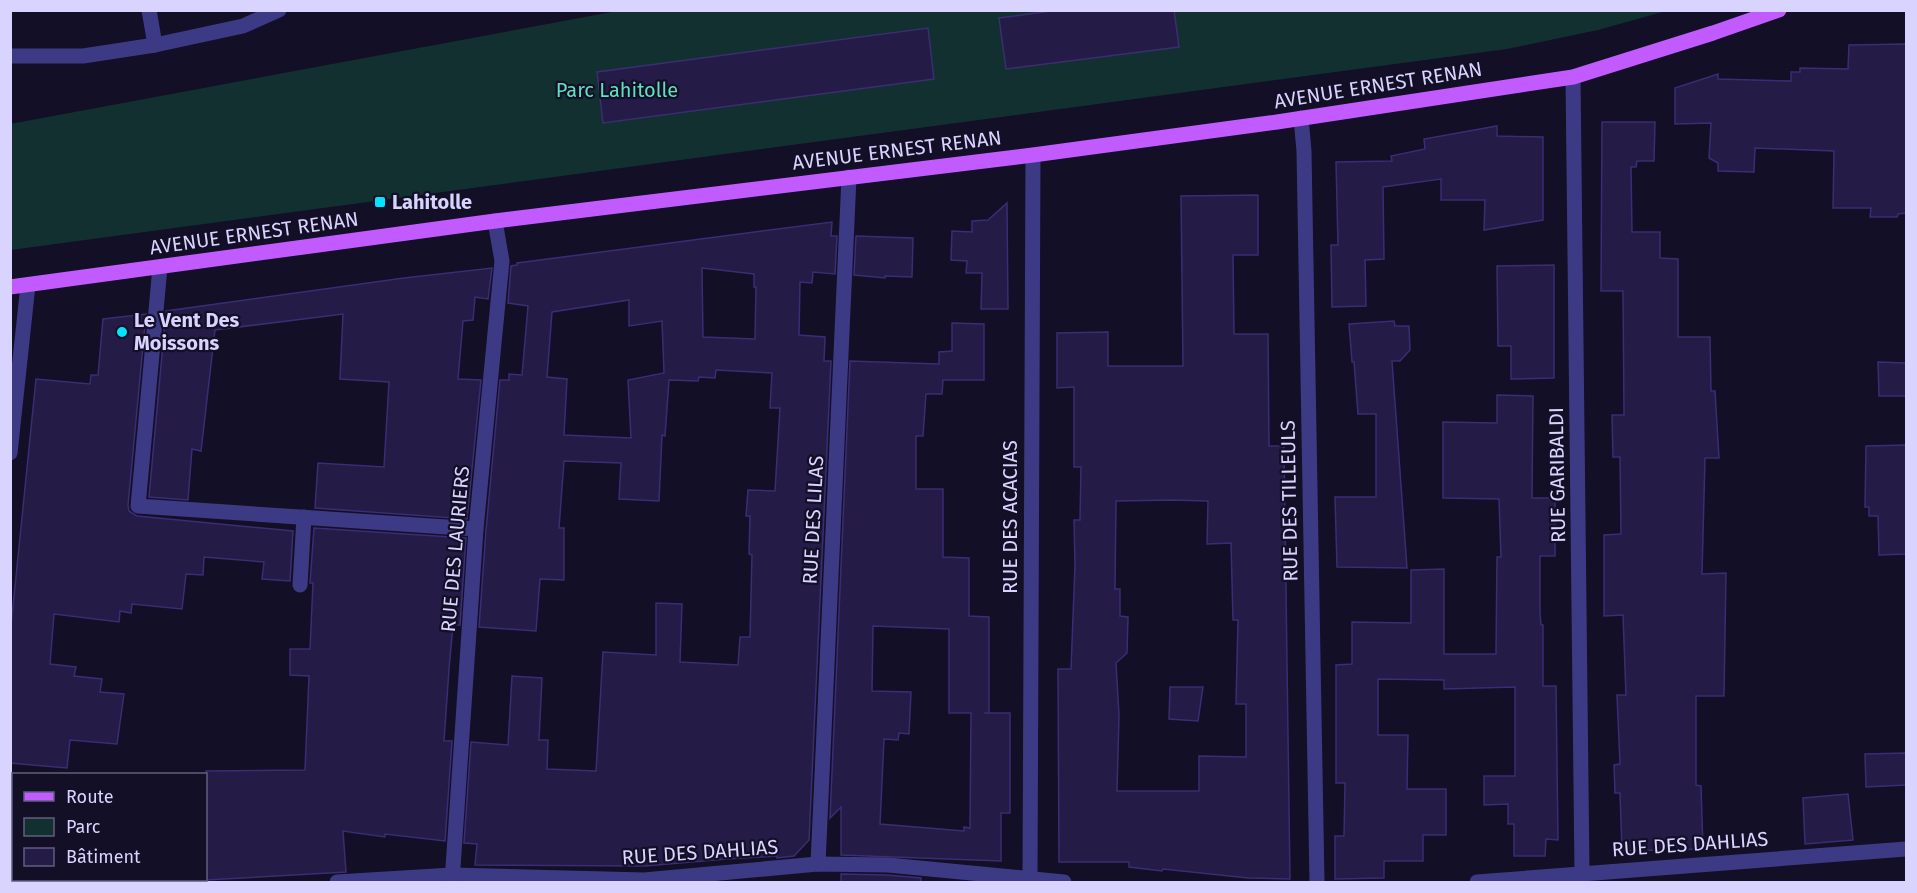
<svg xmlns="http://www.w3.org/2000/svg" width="1917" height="893" font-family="'Fira Sans',sans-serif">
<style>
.green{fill:#12302f}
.building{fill:#241b47;stroke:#3b2d73;stroke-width:1.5;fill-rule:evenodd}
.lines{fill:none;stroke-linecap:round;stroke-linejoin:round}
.street{stroke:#3d3a85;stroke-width:15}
.primary{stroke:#c25bff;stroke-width:15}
.poi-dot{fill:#00e5ff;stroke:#130f26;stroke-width:2}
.labels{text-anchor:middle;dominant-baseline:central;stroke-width:4.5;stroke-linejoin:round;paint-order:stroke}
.street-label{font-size:20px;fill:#d9d4ff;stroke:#130f26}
.park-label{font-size:20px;fill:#5fe0c0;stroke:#130f26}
.poi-label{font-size:20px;font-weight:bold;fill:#d9d4ff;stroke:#130f26;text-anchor:start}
</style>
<rect width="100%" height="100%" fill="#130f26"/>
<polygon class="green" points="617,11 1666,11 1598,30 1507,49 11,250 10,124"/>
<g class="building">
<polygon points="1059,10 1174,10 1179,47 1006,69 999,18"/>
<polygon points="928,28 934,79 603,123 597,72"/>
<polygon points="1906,44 1906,213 1898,214 1897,217 1870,217 1871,208 1833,208 1834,151 1755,148 1754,172 1718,171 1718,163 1709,158 1711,123 1675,124 1675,88 1718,74 1718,79 1791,81 1791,72 1800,72 1800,68 1848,69 1849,45"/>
<polygon points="1602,122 1655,122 1654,161 1637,161 1636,167 1631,167 1632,232 1660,232 1660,258 1678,259 1678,337 1710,337 1711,391 1715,391 1719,458 1705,458 1702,574 1726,573 1724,696 1696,696 1696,785 1701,786 1703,849 1622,851 1620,793 1615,793 1614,765 1620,764 1617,695 1626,695 1623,615 1604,616 1604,535 1621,534 1620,457 1613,457 1612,415 1624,415 1623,291 1601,291"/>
<polygon points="1497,126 1497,136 1543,137 1543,220 1484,230 1485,200 1441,200 1441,179 1383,187 1384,259 1365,260 1366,306 1332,307 1331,245 1338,245 1336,162 1392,161 1391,156 1425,149 1424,139"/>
<path d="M1258 195V255H1233L1234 334H1268L1269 446H1284L1290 879 1248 878 1163 869 1162 871 1129 867V862H1059L1058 669H1071L1075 565 1074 520H1080L1081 467H1074V387L1057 388V333L1108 332V366H1183L1181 196ZM1172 500 1208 501 1207 544 1231 543 1233 620H1238L1236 704H1246V757L1199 756V791H1117L1119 715 1116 663 1127 653 1128 617 1120 616V589H1115L1116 501Z"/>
<polygon points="1007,203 1008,309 981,309 982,273 966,273 967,261 951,260 952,231 972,232 972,221 988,220"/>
<path d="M832 222 831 236H837L835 274 813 272 812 283 800 282 799 335 825 337 824 361H831L809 840 794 856 777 858V856L726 859 645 866 475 865 477 844 464 843 471 742 508 745 512 676 542 678 539 740H548L547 769 596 771 603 652 656 655V603L682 604 680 662 738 665 740 637H750L752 555 749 554 750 516H746L748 490 775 491 780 408H770L772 373 716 370 715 378 699 377 698 381 669 380 665 436 662 435 659 501 619 499 621 463 564 461 559 528H564V580L540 579 536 631 479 627 486 530 500 380H509V374L522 375 528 306 508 303 511 266 517 265V263ZM702 268 754 274V287H756L755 339 703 337ZM629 300V326L662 321 664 373 628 380 631 438 564 435 567 379 547 377 552 312Z"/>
<polygon points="856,236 913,238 912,277 885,276 885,278 854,275"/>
<polygon points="1554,265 1554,378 1511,379 1511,346 1498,346 1497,266"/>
<polygon points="492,268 488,299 475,297 473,320 463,321 458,379 481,380 467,519 315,508 318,463 384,467 389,382 340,379 343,314 215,330 201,451 192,449 188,500 149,497 166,311 404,278"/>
<polygon points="146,314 128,505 129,511 137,516 293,531 290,581 262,579 264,562 204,557 203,575 186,574 182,609 132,604 131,613 120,611 119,622 54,614 50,664 76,667 74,676 102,679 100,692 124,694 117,744 70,740 67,768 10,763 10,636 36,379 90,384 91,375 98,375 103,319"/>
<polygon points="1394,321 1395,326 1409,326 1410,350 1400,361 1392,361 1407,568 1337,567 1335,497 1376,497 1376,414 1358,414 1354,362 1352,362 1349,324"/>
<path d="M952 323 984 324V380H943L942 394H926L923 436H916V489H943V557L969 558V616L989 617V713H984H1010V813H1001V861L841 855V807L830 818 850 361 939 364V352L952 351ZM873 626 949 629V713H971L970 828 964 827V831L880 824 884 739 898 740 899 733 909 734 911 692 872 691Z"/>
<polygon points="1878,362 1906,363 1906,396 1879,396"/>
<polygon points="1497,395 1533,396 1532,498 1555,498 1555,556 1540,556 1540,613 1541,625 1543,625 1543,686 1556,686 1558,840 1546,839 1545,856 1514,856 1514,824 1508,824 1508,804 1484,805 1484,776 1515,776 1515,687 1444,689 1444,680 1378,679 1378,735 1408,735 1407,789 1446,789 1446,835 1423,835 1423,861 1384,861 1384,878 1335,879 1335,836 1344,836 1345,783 1336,783 1336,665 1352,664 1352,622 1411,623 1411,570 1444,569 1444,654 1496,654 1497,557 1501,557 1499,499 1443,498 1443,422 1497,423"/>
<polygon points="1906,445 1906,554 1879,555 1878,516 1869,516 1869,507 1865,507 1866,446"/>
<polygon points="314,528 466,538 460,625 453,625 449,669 444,741 452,741 445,841 385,834 385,837 343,831 346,872 206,880 206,771 305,770 309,676 290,675 290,649 310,649 313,583 310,583"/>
<polygon points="1170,687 1203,687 1198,721 1169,719"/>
<polygon points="1906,753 1906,785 1866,787 1865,754"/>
<polygon points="1848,794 1853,840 1805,844 1803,798"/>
<polygon points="841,874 887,875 921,878 921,882 841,882"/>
</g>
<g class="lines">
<g class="street">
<polyline points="149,10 155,45"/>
<polyline points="10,56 83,56 155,45 243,26 279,10"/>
<polyline points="1573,77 1582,873"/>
<polyline points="1301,118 1304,151 1317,882"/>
<polyline points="160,267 138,506 476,529"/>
<polyline points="10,453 28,285"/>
<polyline points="300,585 304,517"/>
<polyline points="818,864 849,177"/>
<polyline points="1030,878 1033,155"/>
<polyline points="337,882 452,875 644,880 818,864 888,865 1064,882"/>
<polyline points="452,882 476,529 502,261 495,221"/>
<polyline points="1477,882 1906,849"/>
</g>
<polyline class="primary" points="10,287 495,221 1033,155 1277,122 1573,77 1713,33 1779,10"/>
</g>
<g class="poi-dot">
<rect x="374" y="196" width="12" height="12" rx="3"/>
<circle cx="122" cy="332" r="6"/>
</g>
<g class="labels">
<g class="street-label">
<text transform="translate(1378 85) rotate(-9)">AVENUE ERNEST RENAN</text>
<text transform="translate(897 150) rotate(-7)">AVENUE ERNEST RENAN</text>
<text transform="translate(254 233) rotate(-8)">AVENUE ERNEST RENAN</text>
<text transform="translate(1557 475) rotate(-91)">RUE GARIBALDI</text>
<text transform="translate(1289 501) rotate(-91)">RUE DES TILLEULS</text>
<text transform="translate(1010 517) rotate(-90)">RUE DES ACACIAS</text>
<text transform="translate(813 520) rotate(-87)">RUE DES LILAS</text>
<text transform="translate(455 549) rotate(-85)">RUE DES LAURIERS</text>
<text transform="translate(1690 844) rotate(-4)">RUE DES DAHLIAS</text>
<text transform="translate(700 852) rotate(-4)">RUE DES DAHLIAS</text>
</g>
<g class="park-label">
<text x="617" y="90">Parc Lahitolle</text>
</g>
<g class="poi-label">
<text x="392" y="202">Lahitolle</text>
<text x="134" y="320">Le Vent Des<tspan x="134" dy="23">Moissons</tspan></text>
</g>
</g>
<rect width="1917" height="893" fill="none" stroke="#d9d4ff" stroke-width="24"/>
<rect x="12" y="773" width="195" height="108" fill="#130f26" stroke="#625e7d" stroke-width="1.5"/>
<rect x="24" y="792" width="30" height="9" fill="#c25bff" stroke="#625e7d" stroke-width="1.5"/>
<text x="66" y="803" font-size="18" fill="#d9d4ff">Route</text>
<rect x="24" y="818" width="30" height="18" fill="#12302f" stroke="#625e7d" stroke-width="1.5"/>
<text x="66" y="833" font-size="18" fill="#d9d4ff">Parc</text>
<rect x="24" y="848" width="30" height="18" fill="#241b47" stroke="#625e7d" stroke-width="1.5"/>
<text x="66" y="863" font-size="18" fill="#d9d4ff">Bâtiment</text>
</svg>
